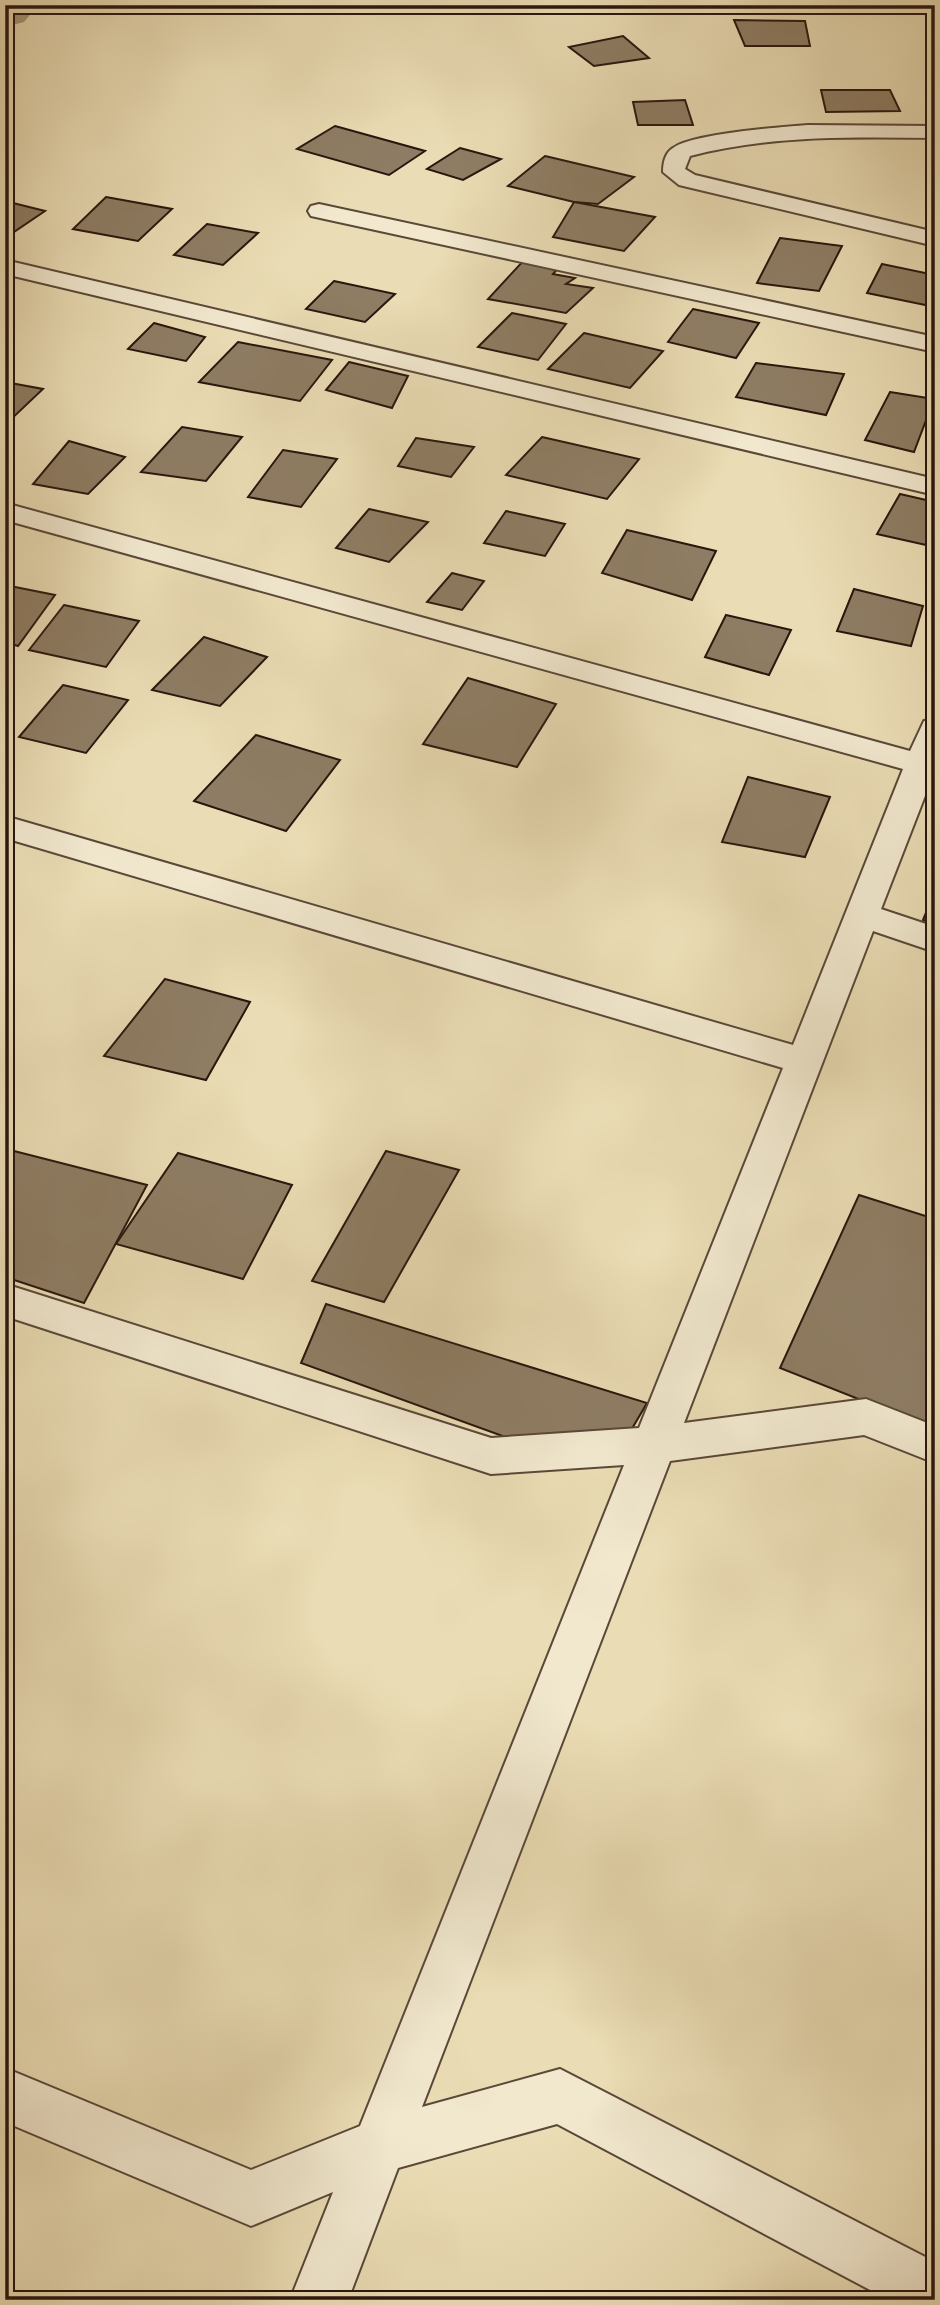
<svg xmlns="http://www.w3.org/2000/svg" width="940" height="2305" font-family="'EB Garamond',serif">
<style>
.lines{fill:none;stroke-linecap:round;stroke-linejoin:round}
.river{fill:#a9997c;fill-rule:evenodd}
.building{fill:#8e7d64;stroke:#2a160e;stroke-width:2}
.minor-casing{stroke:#5a4838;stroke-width:4}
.minor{fill:#f1e8ce;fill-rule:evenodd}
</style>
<rect width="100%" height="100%" fill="#eadcb4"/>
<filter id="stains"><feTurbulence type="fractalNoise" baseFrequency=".00286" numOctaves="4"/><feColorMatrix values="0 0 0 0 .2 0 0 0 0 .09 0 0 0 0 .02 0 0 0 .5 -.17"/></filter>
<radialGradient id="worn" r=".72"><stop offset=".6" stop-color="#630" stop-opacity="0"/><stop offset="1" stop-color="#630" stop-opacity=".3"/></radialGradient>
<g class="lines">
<polygon class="river" points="5,5 38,5 24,22 5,27"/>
</g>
<g class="building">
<polygon points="716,5 767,5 772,14 718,14"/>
<polygon points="734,20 805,21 810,46 745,46"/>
<polygon points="623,36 649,58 594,66 569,47"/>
<polygon points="821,90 890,90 900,111 826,112"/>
<polygon points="685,100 693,125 638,125 633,102"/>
<polygon points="335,126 425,151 389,175 297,149"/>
<polygon points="460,148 501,159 463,180 427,169"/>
<polygon points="545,156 634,177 598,204 574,202 508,186"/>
<polygon points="106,197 172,209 138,241 73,229"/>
<polygon points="5,201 45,211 5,238"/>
<polygon points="574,202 655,217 624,251 553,237"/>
<polygon points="207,224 258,233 223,265 174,255"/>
<polygon points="780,238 842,246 819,291 757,283"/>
<polygon points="525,259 560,266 553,274 575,278 566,284 593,288 566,313 488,299"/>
<polygon points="882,264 935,275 935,307 867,293"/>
<polygon points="334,281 395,294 365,322 306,309"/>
<polygon points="693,309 759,323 736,358 668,342"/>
<polygon points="512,313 566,324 538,360 478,347"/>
<polygon points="154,323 205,337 186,361 128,349"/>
<polygon points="584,333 663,351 630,388 548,369"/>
<polygon points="238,342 332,360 300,401 199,382"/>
<polygon points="349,362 408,376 392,408 326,390"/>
<polygon points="756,363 844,374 826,415 736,397"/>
<polygon points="5,382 43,389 5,425"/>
<polygon points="890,392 934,399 914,452 865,440"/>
<polygon points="182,427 242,437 206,481 141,472"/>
<polygon points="542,437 639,459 607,499 506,475"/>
<polygon points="416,438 474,447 451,477 398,466"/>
<polygon points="69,441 125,457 88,494 33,484"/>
<polygon points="283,450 337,459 301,507 248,497"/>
<polygon points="900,494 935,502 935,547 877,534"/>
<polygon points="369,509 428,522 389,562 336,548"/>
<polygon points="506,511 565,524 545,556 484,543"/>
<polygon points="627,530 716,551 692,600 602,573"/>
<polygon points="452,573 484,581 462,610 427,602"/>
<polygon points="5,585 55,595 18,646 5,642"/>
<polygon points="854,589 923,606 911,646 837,631"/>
<polygon points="64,605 139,621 106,667 29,650"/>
<polygon points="726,615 791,630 769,675 705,657"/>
<polygon points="204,637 267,657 220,706 152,690"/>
<polygon points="468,678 556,704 517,767 423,744"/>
<polygon points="63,685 128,700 86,753 19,737"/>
<polygon points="256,735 340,760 286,831 194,801"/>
<polygon points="748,777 830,797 805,857 722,842"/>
<polygon points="935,891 935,924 923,920"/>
<polygon points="165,979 250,1002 206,1080 104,1056"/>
<polygon points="14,1151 147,1185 84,1303 5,1277 5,1164"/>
<polygon points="386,1151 459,1170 384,1302 312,1281"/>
<polygon points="178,1153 292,1185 243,1279 116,1244"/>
<polygon points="859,1195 935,1219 935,1409 929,1427 780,1368"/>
<polygon points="326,1304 647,1403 630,1432 508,1438 301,1363"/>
</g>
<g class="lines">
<defs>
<g id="minor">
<path d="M808 125 935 126V138C852 137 770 135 690 156L685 169 695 175 935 232V246L679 185 663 172C663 163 665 153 673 148 692 134 781 127 808 125Z"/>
<polygon points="319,204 935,337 935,352 311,216 308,211 311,206"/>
<polygon points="5,260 935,479 935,495 5,274"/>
<polygon points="5,503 910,751 924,721 935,719 935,770 881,909 935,927 935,952 873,931 684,1423 866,1399 935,1426 935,1463 864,1435 670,1461 422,2107 560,2069 935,2262 935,2300 889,2300 557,2124 398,2168 348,2300 290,2300 333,2192 251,2226 5,2122 5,2068 251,2170 360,2126 624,1465 491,1474 5,1316 5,1284 491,1438 639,1428 783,1068 5,838 5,816 793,1045 903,769 5,520"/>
</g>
</defs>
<use href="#minor" class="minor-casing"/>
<use href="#minor" class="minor"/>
</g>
<rect width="940" height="2305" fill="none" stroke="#eadcb4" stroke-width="28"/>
<rect x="7" y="7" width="926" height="2291" fill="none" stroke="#2a160e" stroke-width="3.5"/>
<rect x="14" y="14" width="912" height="2277" fill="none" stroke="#2a160e" stroke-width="2"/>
<rect width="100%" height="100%" filter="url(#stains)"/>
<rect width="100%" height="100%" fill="url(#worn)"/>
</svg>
